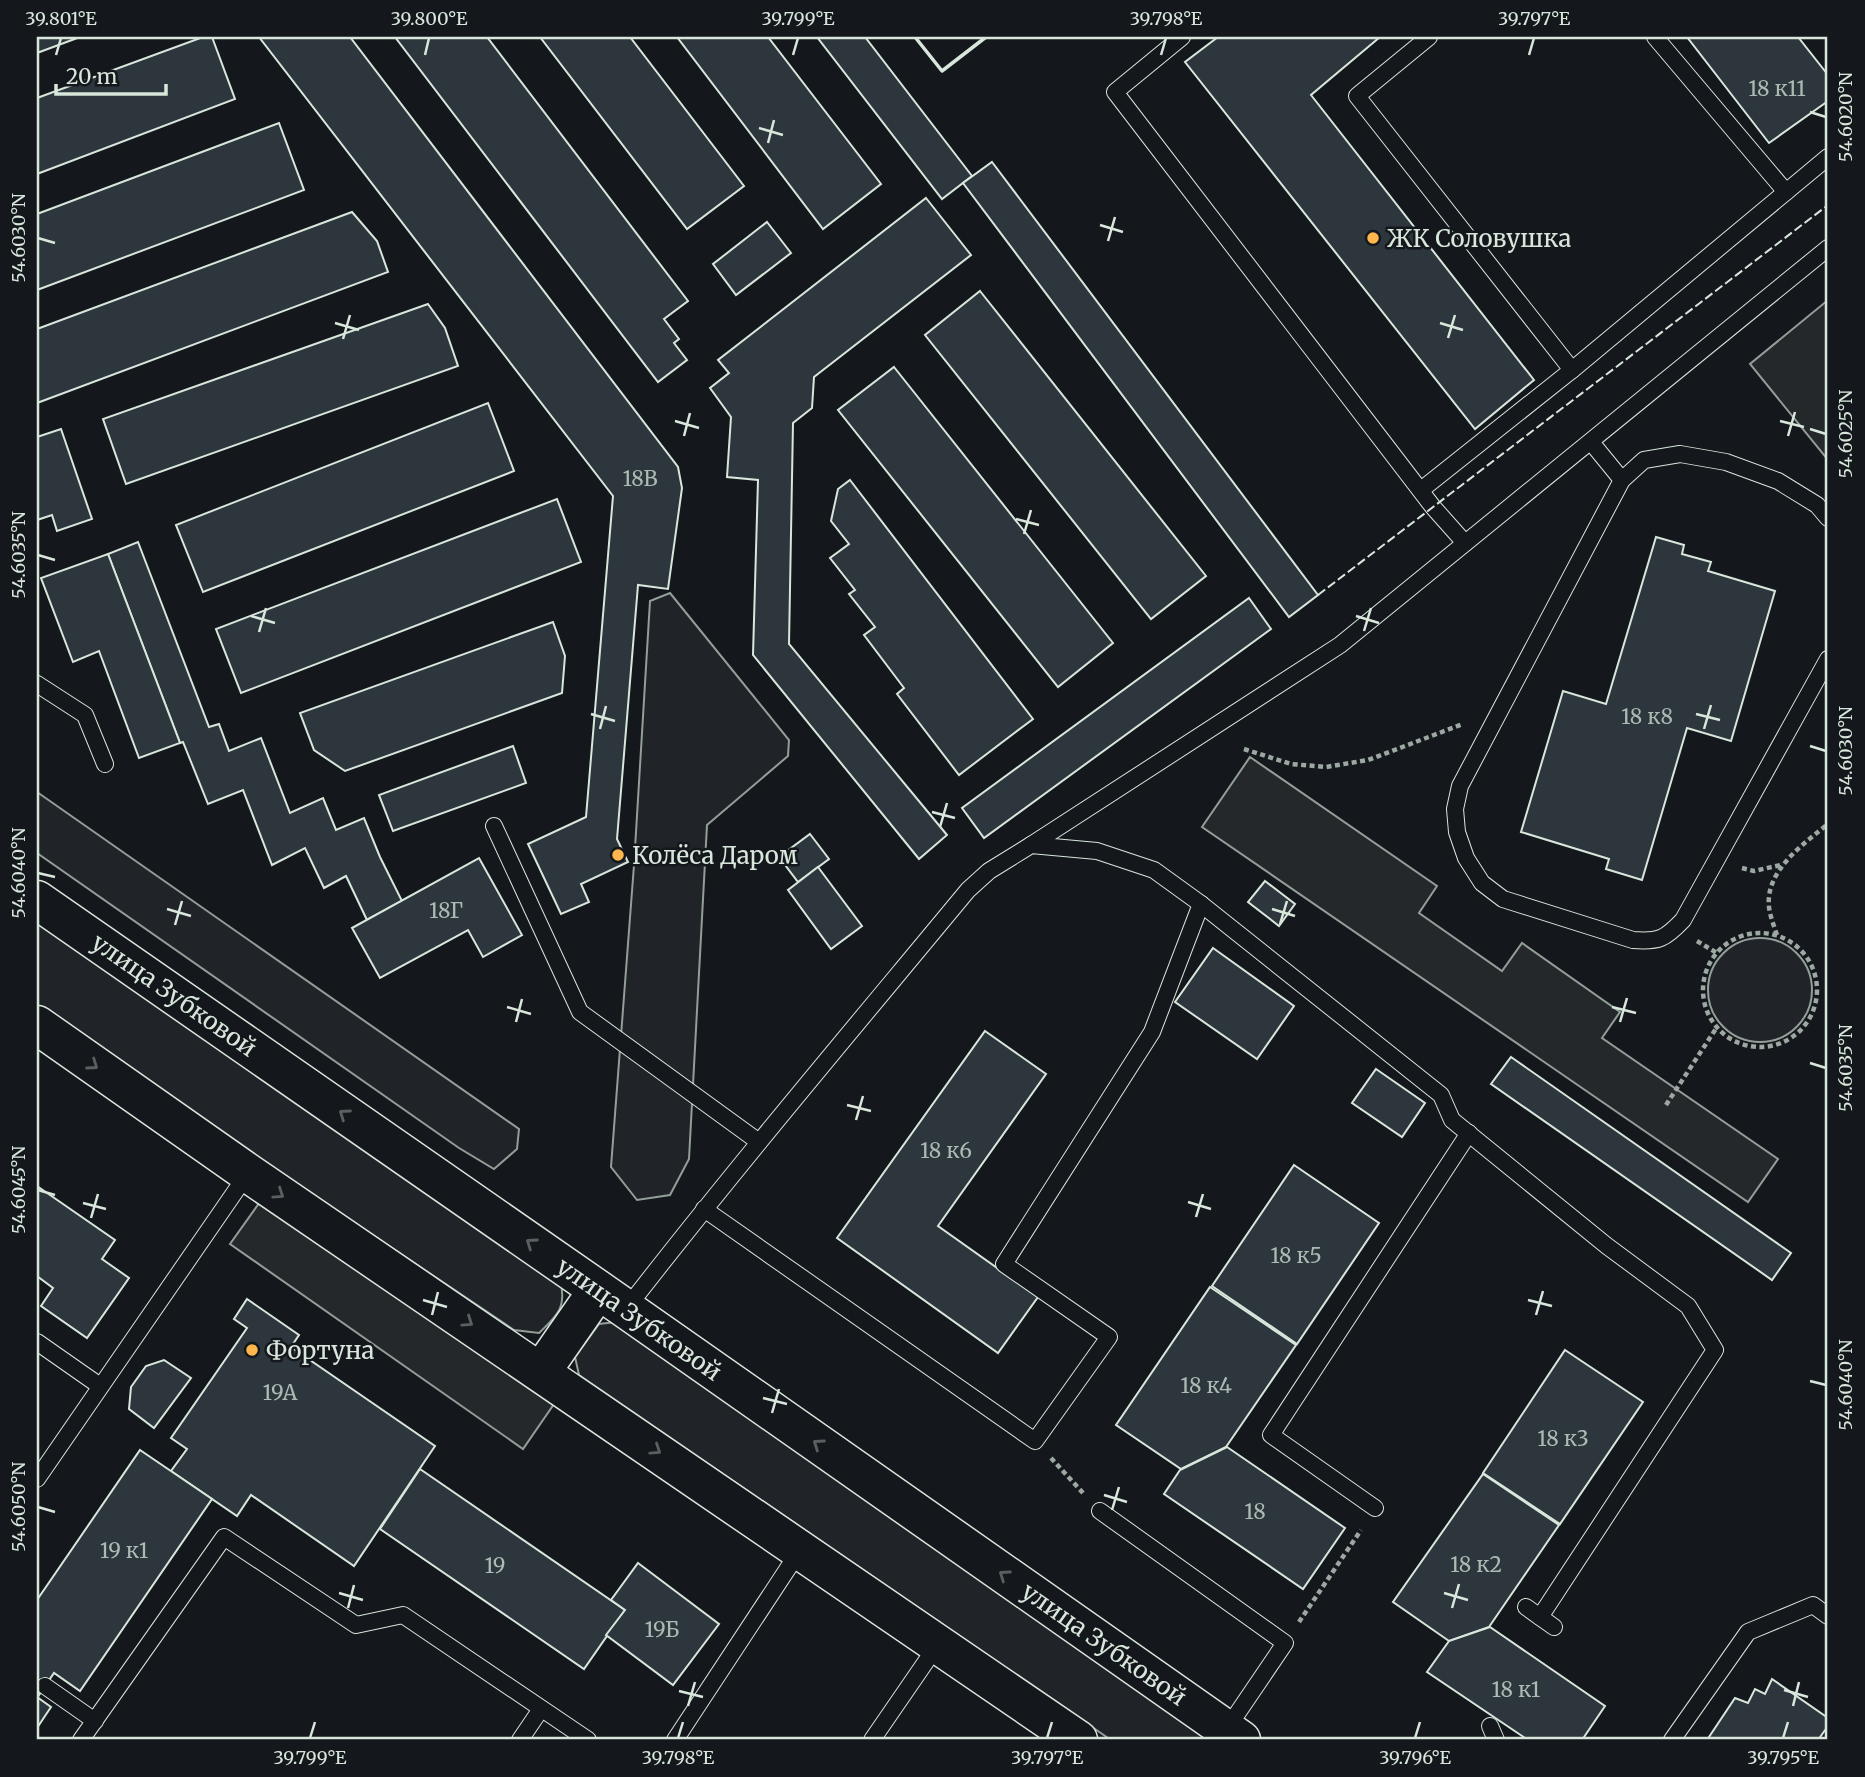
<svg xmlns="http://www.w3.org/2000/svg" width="1865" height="1777" font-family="Merriweather,serif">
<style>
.green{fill:#202428;stroke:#939e99;stroke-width:2}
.parking{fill:#24282b;stroke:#939e99;stroke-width:2}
.building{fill:#2c363c;stroke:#d8e6dc;stroke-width:2}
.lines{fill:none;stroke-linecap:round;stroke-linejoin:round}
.lane-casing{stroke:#d8e6dc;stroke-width:18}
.secondary-casing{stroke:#d8e6dc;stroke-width:41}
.primary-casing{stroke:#d8e6dc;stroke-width:41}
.path{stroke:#9da8a2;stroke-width:4.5;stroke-dasharray:5 3.5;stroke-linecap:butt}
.lane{stroke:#14181c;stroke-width:16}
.secondary{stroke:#14181c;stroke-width:38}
.primary{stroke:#14181c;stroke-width:38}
.fence{stroke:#d8e6dc;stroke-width:2;stroke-dasharray:9 3.5;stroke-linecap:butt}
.wall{stroke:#d8e6dc;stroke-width:3.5}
.oneway{stroke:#59605f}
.ticks{fill:none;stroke:#d8e6dc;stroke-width:2.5}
.poi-dot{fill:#ffb74d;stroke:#14181c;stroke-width:2.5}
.labels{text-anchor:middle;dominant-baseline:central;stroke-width:5;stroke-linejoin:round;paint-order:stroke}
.number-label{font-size:21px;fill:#adbab4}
.poi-label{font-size:24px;fill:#d8e6dc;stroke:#14181c;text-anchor:start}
.street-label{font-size:24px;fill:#d8e6dc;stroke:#14181c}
.neatline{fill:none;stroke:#d8e6dc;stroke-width:2.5}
.ticks-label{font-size:18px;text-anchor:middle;fill:#d8e6dc}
</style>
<rect width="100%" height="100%" fill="#14181c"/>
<g class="green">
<polygon points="670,593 789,740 788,756 707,825 689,1159 670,1195 637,1200 611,1167 634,865 650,601"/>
<polygon points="37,792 519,1129 517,1149 494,1169 459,1148 37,853"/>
<path d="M37 920 560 1279C567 1307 558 1315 539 1333L514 1330 258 1158 37 1005Z"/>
<circle cx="1760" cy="990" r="52"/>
<polygon points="616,1322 1215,1740 1111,1740 579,1375 575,1357 599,1324"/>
</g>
<g class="parking">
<polygon points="1828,300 1828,460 1750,364"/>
<polygon points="1250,757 1437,886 1419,913 1502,971 1522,943 1620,1012 1602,1038 1778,1159 1748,1202 1202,827"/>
<polygon points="262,1199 554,1404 523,1449 230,1244"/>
</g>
<g class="building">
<polygon points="37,37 80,37 37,53"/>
<polygon points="203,37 212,37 235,99 37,174 37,98"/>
<polygon points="259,37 350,37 678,467 682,488 668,589 638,585 617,839 628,862 581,884 589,902 561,914 528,844 586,817 613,496"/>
<polygon points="395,37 487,37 688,301 664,319 679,339 674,343 687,360 658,382"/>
<polygon points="540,37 630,37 744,186 687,229"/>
<polygon points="677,37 768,37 881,184 823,229"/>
<polygon points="817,37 865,37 972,176 942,199"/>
<polygon points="1218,37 1380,37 1311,95 1534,380 1475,429 1185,62"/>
<polygon points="1687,37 1798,37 1828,75 1828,101 1769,143"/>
<polygon points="279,123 304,190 37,290 37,214"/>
<polygon points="992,162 1318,595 1289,617 963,183"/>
<polygon points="926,198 971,255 814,377 812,408 793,423 789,644 947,835 919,859 753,655 758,480 727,477 731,417 710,388 729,373 718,360"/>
<polygon points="352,212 377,241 388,272 37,403 37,329"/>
<polygon points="767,222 791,253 736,295 713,264"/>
<polygon points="980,291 1206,576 1151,619 925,335"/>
<polygon points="428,304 445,328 458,366 126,484 103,419"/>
<polygon points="894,367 1113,643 1058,687 838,410"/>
<polygon points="488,403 514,471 203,592 176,525"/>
<polygon points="61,429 92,519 57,531 52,515 37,520 37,437"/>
<polygon points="850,480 1033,719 959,775 897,694 904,688 864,635 875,627 849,594 855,590 830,558 849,544 831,521 838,489"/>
<polygon points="557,499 581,562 241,693 216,629"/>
<polygon points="1656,537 1684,545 1682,554 1711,562 1708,571 1775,591 1731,741 1687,728 1642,880 1606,869 1609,859 1521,832 1563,691 1606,704"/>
<polygon points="138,542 209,727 219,724 229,751 261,738 290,813 323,798 336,830 364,818 380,857 402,901 367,920 346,876 324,888 305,848 272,865 243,790 208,804 183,742 180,743 108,554"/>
<polygon points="108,554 180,743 139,758 99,651 73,662 41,578"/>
<polygon points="1249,598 1271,629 984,838 962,808"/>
<polygon points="553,622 565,656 562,693 345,771 314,750 300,713"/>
<polygon points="513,746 526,783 393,831 379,795"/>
<polygon points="810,834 829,859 798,882 779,857"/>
<polygon points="479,858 522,935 483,957 468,930 380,978 352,928"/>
<polygon points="818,867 862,926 831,949 788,890"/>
<polygon points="1265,881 1295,904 1279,926 1248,902"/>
<polygon points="1213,948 1294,1006 1257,1059 1175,1002"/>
<polygon points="985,1031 1046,1074 938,1226 1038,1297 998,1353 837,1238"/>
<polygon points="1511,1057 1791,1253 1772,1280 1491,1084"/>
<polygon points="1376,1069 1425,1103 1402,1137 1352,1103"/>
<polygon points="1294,1165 1379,1223 1297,1344 1212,1286"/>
<polygon points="37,1186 115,1240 102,1259 129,1278 87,1338 41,1306 53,1288 37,1276"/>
<polygon points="1210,1287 1296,1345 1226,1447 1181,1469 1116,1425"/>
<polygon points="247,1299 299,1335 291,1347 435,1446 354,1566 251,1495 237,1516 171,1471 187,1449 171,1438 247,1328 234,1319"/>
<polygon points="1565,1350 1643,1402 1560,1524 1483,1473"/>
<polygon points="164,1360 191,1378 154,1428 129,1409 131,1387 146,1366"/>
<polygon points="1227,1447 1345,1528 1303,1589 1164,1494 1180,1470"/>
<polygon points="140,1450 212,1499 80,1691 54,1673 37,1698 37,1600"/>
<polygon points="420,1469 625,1610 584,1669 380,1529"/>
<polygon points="1483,1474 1559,1525 1489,1627 1449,1641 1393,1602"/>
<polygon points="638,1563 719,1624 673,1685 606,1635 625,1610 611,1600"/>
<polygon points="1490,1627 1605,1706 1582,1740 1528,1740 1427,1672 1449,1641"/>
<polygon points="1772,1679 1828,1718 1828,1726 1818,1740 1707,1740 1735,1698 1748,1703 1755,1689 1765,1694"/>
<polygon points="37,1697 51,1707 37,1728"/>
</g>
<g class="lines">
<defs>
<g id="lane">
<polyline points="1182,37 1115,92 1433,507 1465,543"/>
<polyline points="1655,37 1786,192"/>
<polyline points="1572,370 1828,157"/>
<polyline points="1591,442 1622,480"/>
<polyline points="1421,490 1572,370 1357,96 1429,37"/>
<path d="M1828 518 1817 505 1778 481 1726 462 1680 454 1644 460 1622 480 1460 786 1455 809 1457 832 1466 858 1482 883 1503 899 1633 940C1659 942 1665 939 1683 920L1828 659"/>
<polyline points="37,684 85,715 105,764"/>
<polyline points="494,826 580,1012 759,1142"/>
<polyline points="1031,845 1340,645 1828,248"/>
<polyline points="704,1209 1035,1441 1109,1337 1004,1264 1152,1032 1201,904"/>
<path d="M626 1309C736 1167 853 1029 968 890L989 871 1031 845 1097 851 1154 870 1201 904 1441 1095 1452 1120 1607 1246 1688 1306 1715 1350 1540 1617"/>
<polyline points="37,1342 100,1386"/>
<polyline points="37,1479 248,1173"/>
<polyline points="1375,1508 1271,1435 1469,1133"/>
<polyline points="1100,1511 1285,1643 1226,1730"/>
<polyline points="1526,1607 1554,1627"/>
<polyline points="45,1686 95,1721"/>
<polyline points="1490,1726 1496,1740"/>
<polyline points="81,1740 224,1537 356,1625 403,1615 588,1740"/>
<polyline points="520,1740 541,1709"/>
<polyline points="675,1740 800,1550"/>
<polyline points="872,1740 938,1644"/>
<polyline points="1672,1740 1748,1632 1813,1605 1828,1616"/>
</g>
<polyline id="secondary" points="541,1372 598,1290"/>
<g id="primary">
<polyline points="37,900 626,1309 1241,1740"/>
<polyline points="37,1025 248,1173 1078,1740"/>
</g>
</defs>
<use href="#lane" class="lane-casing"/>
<use href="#secondary" class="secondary-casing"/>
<use href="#primary" class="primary-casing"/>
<g class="path">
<polyline points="1244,749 1291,764 1326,767 1368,760 1463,724"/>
<polyline points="1742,868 1754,871 1781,865"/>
<circle cx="1760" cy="990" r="57"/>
<path d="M1777 935C1774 926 1770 916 1769 907 1765 871 1803 844 1828 824"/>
<polyline points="1697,941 1717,953"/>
<polyline points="1666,1105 1717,1027"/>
<polyline points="1051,1458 1083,1493"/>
<polyline points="1299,1622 1361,1530"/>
</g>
<use href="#lane" class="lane"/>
<use href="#secondary" class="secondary"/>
<use href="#primary" class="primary"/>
<polyline class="fence" points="1318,595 1828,205"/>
<polyline class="wall" points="915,37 942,71 986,37"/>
</g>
<defs><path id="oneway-chevron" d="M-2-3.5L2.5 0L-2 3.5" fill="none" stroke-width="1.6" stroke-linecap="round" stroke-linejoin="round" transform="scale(1.75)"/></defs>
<g class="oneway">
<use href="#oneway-chevron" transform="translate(93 1065) rotate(35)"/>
<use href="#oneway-chevron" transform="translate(344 1114) rotate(-145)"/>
<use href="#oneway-chevron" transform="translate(279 1194) rotate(34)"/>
<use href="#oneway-chevron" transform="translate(531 1243) rotate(-145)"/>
<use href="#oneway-chevron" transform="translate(468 1322) rotate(34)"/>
<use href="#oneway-chevron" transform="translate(818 1444) rotate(-145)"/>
<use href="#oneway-chevron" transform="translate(656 1450) rotate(34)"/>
<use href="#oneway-chevron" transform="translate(1004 1575) rotate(-145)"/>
</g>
<path class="ticks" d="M56 55 61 38M425 55 429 38M793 55 798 38M1161 55 1166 38M1529 55 1534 38M1810 112 1826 117M759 128 783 135M768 143 774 120M1100 225 1123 232M38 238 55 243M1108 241 1115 217M335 323 359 330M1440 323 1463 330M1448 338 1455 315M343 339 350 315M675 421 699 428M1780 421 1804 427M1810 429 1826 434M684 436 690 413M1788 436 1795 412M1016 519 1039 525M1024 534 1031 510M38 555 55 560M251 616 275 623M1356 616 1379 623M1364 631 1371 608M259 632 266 608M591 714 615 721M1696 714 1720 720M600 729 606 706M1704 729 1711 705M1810 746 1826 751M932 812 955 818M940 827 947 803M38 873 55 877M167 909 191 916M1272 909 1295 916M1280 924 1287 901M175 925 182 901M507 1007 531 1014M1612 1007 1636 1013M516 1022 522 999M1620 1022 1627 998M1810 1063 1826 1068M847 1105 871 1111M856 1120 863 1096M38 1190 55 1195M1188 1202 1211 1209M83 1203 106 1209M1196 1217 1203 1194M91 1218 98 1194M423 1300 447 1307M1528 1300 1552 1306M432 1315 438 1292M1536 1315 1543 1291M1810 1381 1826 1385M763 1398 787 1404M772 1413 779 1389M1104 1495 1127 1502M38 1507 55 1512M1112 1510 1119 1487M339 1593 363 1600M1444 1593 1468 1600M348 1608 354 1585M1452 1608 1459 1584M1784 1690 1808 1697M679 1691 703 1697M688 1706 695 1682M1793 1706 1799 1682M310 1738 315 1722M678 1738 683 1722M1047 1738 1052 1722M1415 1738 1420 1722M1783 1738 1788 1722"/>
<g class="poi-dot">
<circle cx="1373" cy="238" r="7"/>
<circle cx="618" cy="855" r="7"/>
<circle cx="252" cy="1350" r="7"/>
</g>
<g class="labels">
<g class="number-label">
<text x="1777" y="88">18 к11</text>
<text x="640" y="478">18В</text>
<text x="1647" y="716">18 к8</text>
<text x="446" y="910">18Г</text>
<text x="946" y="1150">18 к6</text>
<text x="1296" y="1255">18 к5</text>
<text x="1206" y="1385">18 к4</text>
<text x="280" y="1392">19А</text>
<text x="1563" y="1438">18 к3</text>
<text x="1255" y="1511">18</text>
<text x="124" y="1550">19 к1</text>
<text x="1476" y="1564">18 к2</text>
<text x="495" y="1565">19</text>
<text x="662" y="1629">19Б</text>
<text x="1516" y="1689">18 к1</text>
</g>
<g class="poi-label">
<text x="1387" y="238">ЖК Соловушка</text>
<text x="632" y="855">Колёса Даром</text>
<text x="266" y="1350">Фортуна</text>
</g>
<g class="street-label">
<text transform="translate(174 995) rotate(35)">улица Зубковой</text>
<text transform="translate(639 1319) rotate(35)">улица Зубковой</text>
<text transform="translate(1104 1644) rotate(35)">улица Зубковой</text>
</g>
</g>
<rect width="1865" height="1777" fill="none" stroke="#14181c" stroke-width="77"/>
<path d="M56 84v10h110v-10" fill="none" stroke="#d8e6dc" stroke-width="3.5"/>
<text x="66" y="84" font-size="21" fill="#d8e6dc" stroke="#14181c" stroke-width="5" paint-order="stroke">20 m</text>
<rect x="38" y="38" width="1788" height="1700" class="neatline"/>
<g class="ticks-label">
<text x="61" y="25">39.801°E</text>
<text x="429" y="25">39.800°E</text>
<text x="798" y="25">39.799°E</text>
<text x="1166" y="25">39.798°E</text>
<text x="1534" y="25">39.797°E</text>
<text transform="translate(1846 117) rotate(-90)" y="6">54.6020°N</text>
<text transform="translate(19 238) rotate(-90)" y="6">54.6030°N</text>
<text transform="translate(1846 434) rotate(-90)" y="6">54.6025°N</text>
<text transform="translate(19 555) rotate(-90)" y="6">54.6035°N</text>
<text transform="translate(1846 751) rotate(-90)" y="6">54.6030°N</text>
<text transform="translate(19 873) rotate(-90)" y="6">54.6040°N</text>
<text transform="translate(1846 1068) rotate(-90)" y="6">54.6035°N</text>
<text transform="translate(19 1190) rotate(-90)" y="6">54.6045°N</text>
<text transform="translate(1846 1385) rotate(-90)" y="6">54.6040°N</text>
<text transform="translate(19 1507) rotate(-90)" y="6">54.6050°N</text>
<text x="310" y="1764">39.799°E</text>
<text x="678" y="1764">39.798°E</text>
<text x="1047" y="1764">39.797°E</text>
<text x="1415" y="1764">39.796°E</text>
<text x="1783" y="1764">39.795°E</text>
</g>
</svg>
